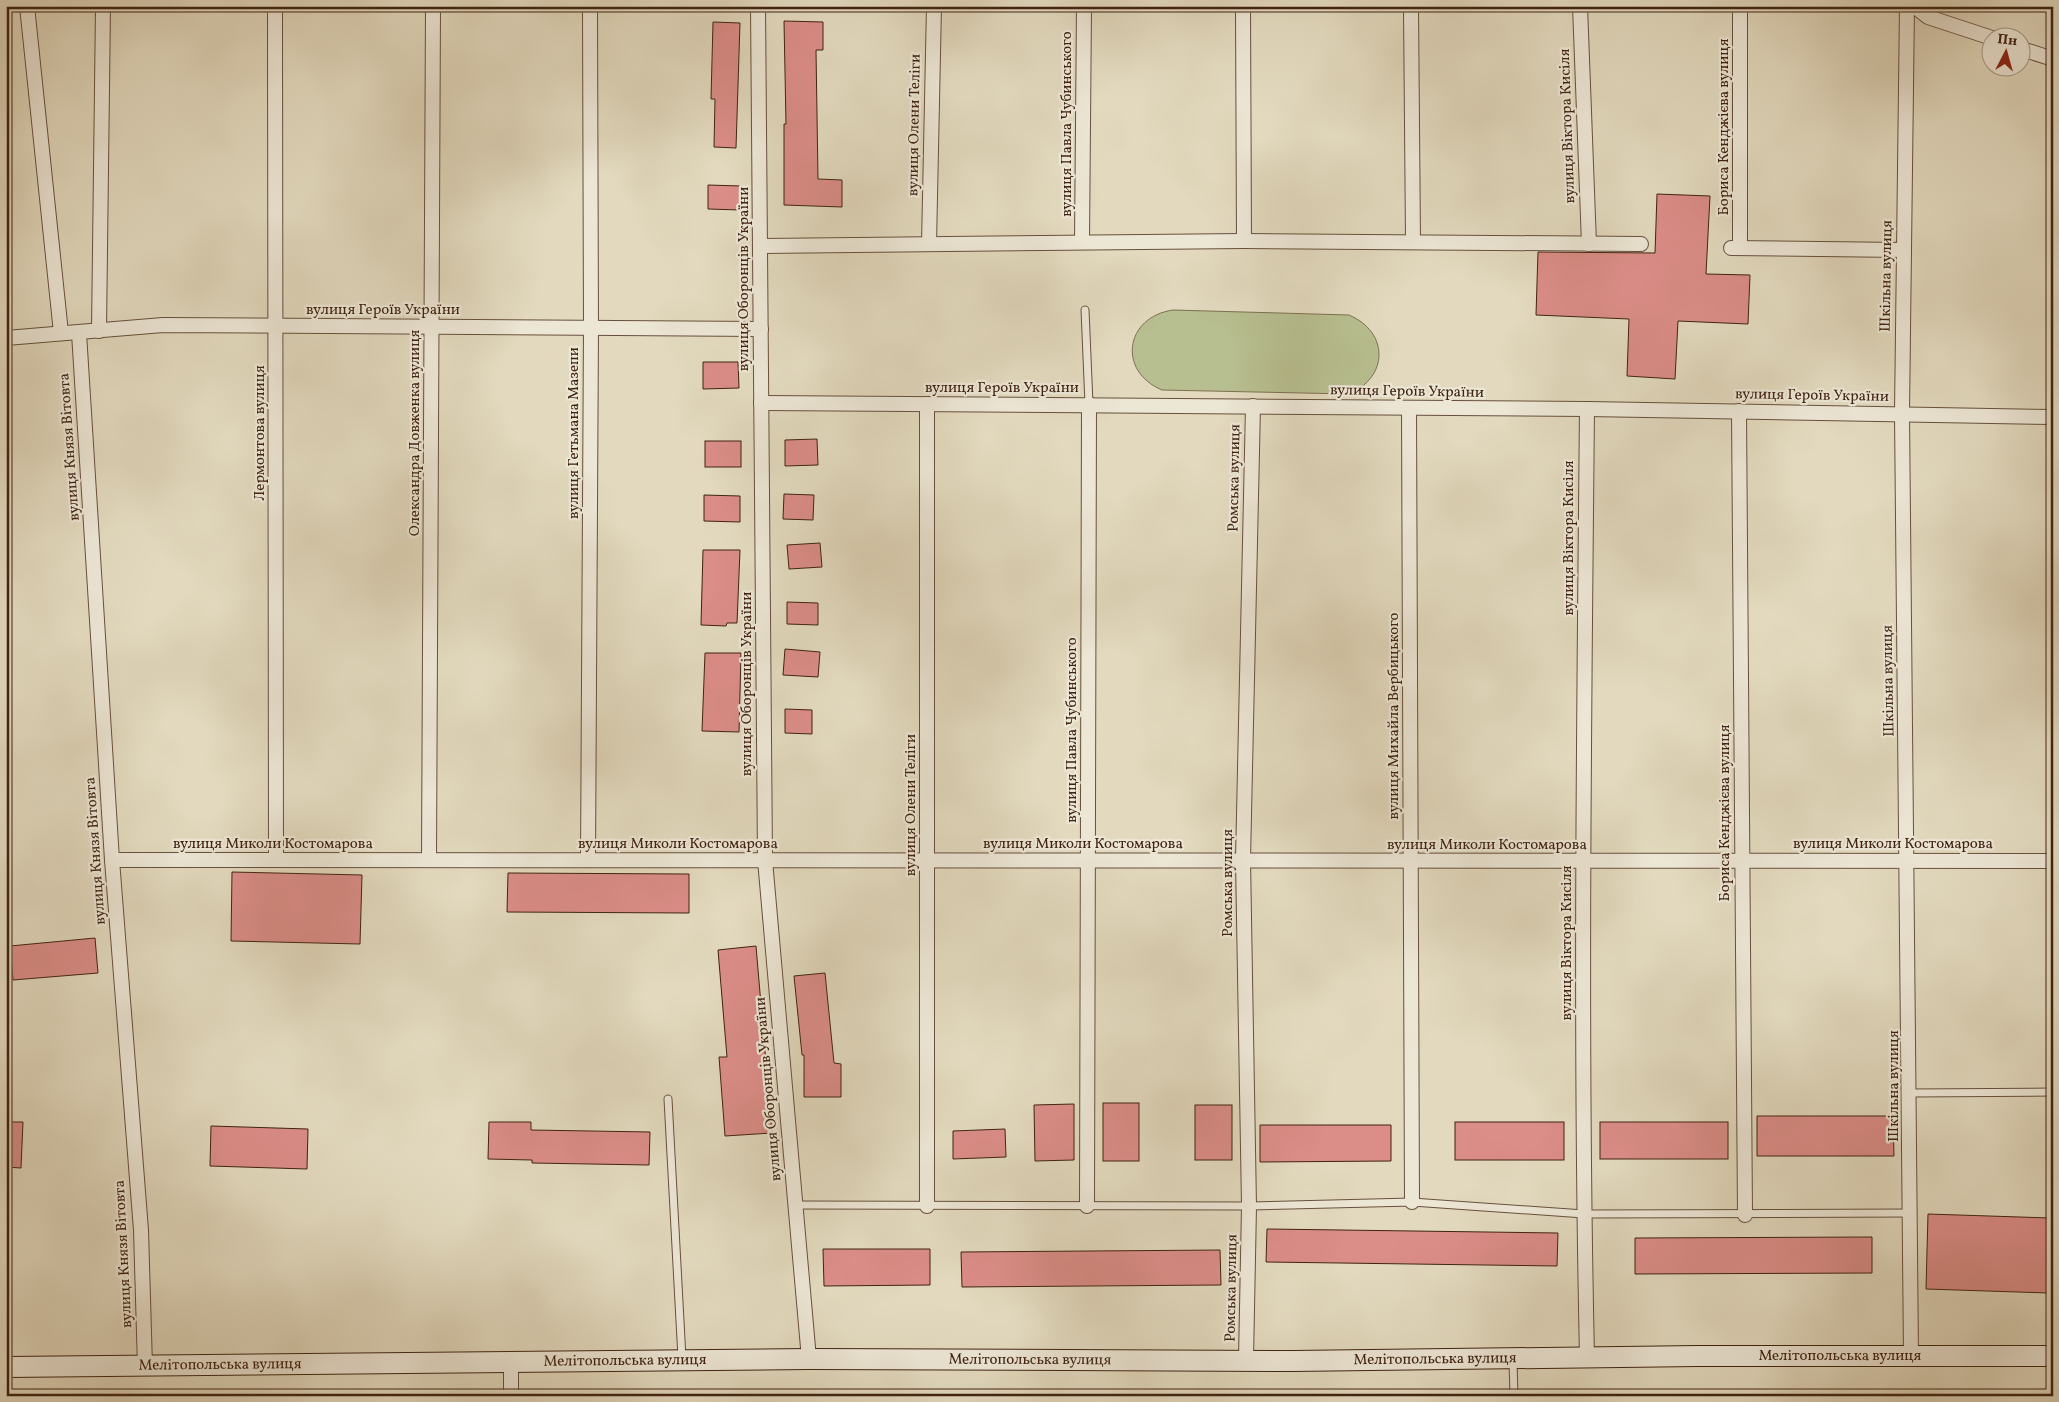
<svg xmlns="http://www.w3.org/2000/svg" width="2059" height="1402" font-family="Vollkorn,serif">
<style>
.green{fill:#b7be8f;stroke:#7c7050}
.building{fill:#db8d88;stroke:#402312}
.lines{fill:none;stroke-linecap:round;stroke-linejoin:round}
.lane-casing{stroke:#68503d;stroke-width:9}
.street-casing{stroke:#68503d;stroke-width:16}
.secondary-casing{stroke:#402312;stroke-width:22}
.lane{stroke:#ece6d5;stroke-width:7}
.street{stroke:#ece6d5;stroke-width:14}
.secondary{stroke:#ece6d5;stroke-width:20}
.labels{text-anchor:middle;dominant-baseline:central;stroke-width:4.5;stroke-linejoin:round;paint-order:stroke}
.street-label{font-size:15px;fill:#402312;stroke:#ece6d5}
</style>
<rect width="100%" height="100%" fill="#e2d9be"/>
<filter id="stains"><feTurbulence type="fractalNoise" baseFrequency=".004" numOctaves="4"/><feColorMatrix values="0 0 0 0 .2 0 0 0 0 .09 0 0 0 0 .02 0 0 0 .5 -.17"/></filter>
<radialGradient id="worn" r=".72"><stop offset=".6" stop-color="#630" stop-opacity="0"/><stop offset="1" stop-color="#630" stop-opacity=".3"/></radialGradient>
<path class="green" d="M1173 310 1349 315C1389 332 1389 377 1349 394L1162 390C1117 371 1125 317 1173 310Z"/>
<g class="building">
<polygon points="784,21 823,22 823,50 816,50 818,179 842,180 842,207 784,205 784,124 786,124"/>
<polygon points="713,22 740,23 736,148 714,147 715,99 711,99"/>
<polygon points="708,185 741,186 740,210 708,209"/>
<polygon points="1657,194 1710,196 1706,274 1750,275 1748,324 1678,321 1675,379 1627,376 1629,319 1536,315 1538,252 1655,253"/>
<polygon points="703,362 738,362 739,388 703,389"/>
<polygon points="817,439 818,465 785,466 785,440"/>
<rect x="705" y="441" width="36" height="26"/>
<polygon points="784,494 814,495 813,520 783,519"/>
<polygon points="704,495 740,496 740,522 704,521"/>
<polygon points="820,543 822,567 789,569 787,545"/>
<polygon points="703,550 740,550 737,623 727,623 726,626 701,625"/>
<polygon points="787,602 818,603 818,625 787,624"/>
<polygon points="785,649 820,652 818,677 783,675"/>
<polygon points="705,653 741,653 739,732 702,731"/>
<polygon points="785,709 812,710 812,734 785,733"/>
<polygon points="232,872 362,875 360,944 231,941"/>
<polygon points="508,873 689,874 689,913 507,912"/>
<polygon points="95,938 98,973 13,980 10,946"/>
<polygon points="756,946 772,1133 725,1136 719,1057 727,1057 718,950"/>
<polygon points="825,973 834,1063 841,1064 841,1097 804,1097 804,1055 802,1055 794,976"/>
<rect x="1103" y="1103" width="36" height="58"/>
<polygon points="1074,1104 1074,1160 1035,1161 1034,1105"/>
<rect x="1195" y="1105" width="37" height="55"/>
<polygon points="1757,1116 1893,1116 1894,1156 1757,1156"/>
<polygon points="6,1122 23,1122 21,1168 6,1167"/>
<polygon points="489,1122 531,1122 531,1130 650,1132 649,1165 532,1163 532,1160 488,1159"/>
<rect x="1455" y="1122" width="109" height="38"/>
<rect x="1600" y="1122" width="128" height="37"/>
<polygon points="1260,1125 1391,1125 1391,1161 1260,1162"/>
<polygon points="211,1126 308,1129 307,1169 210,1166"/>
<polygon points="1005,1129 1006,1157 953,1159 953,1131"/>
<polygon points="1928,1214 2050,1218 2048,1293 1926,1289"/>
<polygon points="1267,1229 1558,1233 1557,1266 1266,1262"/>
<polygon points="1872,1237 1872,1273 1635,1274 1635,1238"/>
<polygon points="823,1249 930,1249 930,1285 824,1286"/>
<polygon points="1220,1250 1221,1285 962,1287 961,1252"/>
</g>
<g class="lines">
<defs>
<g id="lane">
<polyline points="1085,310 1089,404"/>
<polyline points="1910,1093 2053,1092"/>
<polyline points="668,1099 682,1358"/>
<polyline points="795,1205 1249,1206 1412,1202 1584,1214 1911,1213"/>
<polyline points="1513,1361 1514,1396"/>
</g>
<g id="street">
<polyline points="27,6 61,333"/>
<polyline points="275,6 276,860"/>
<polyline points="758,6 765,860 809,1359"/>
<polyline points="1243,6 1244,241"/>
<polyline points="1411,6 1413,242"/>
<polyline points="1580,6 1589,244"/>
<polyline points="1740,6 1740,248"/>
<polyline points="1907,6 1902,413 1911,1356"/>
<polyline points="1914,6 1928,17 1992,38"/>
<polyline points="2022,49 2053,59"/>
<polyline points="1082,242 1084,6"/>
<polyline points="929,244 934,6"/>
<polyline points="760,246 1244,241 1641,244"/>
<polyline points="1731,248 1904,250"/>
<polyline points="99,331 103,6"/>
<polyline points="79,333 112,860 141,1230 145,1367"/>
<polyline points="6,338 163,325 761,329"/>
<polyline points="761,403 1587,409 2053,417"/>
<polyline points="1409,409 1412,1202"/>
<path d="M1587 409C1584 725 1580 1041 1587 1357"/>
<polyline points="1739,411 1745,1215"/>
<polyline points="112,860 2053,861"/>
<polyline points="429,860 433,6"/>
<polyline points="588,860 591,328 590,6"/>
<polyline points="927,1206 927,404"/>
<polyline points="1087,1206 1089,404"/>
<polyline points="1246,1360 1249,1206 1243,860 1253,406"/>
<polyline points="511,1396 511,1363"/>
</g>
<g id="secondary">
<path id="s1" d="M6 1367 809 1359 1293 1361 1698 1356H2053"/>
</g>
</defs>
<use href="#lane" class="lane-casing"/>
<use href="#street" class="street-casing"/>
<use href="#secondary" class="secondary-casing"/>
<use href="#lane" class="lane"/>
<use href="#street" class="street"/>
<use href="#secondary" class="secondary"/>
</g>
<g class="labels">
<g class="street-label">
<text transform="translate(1067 124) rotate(-90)">вулиця Павла Чубинського</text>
<text transform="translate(915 125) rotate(-89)">вулиця Олени Теліги</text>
<text transform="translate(1568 126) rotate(-92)">вулиця Віктора Кисіля</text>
<text transform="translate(1724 127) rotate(-90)">Бориса Кенджієва вулиця</text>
<text transform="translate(1887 276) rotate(-89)">Шкільна вулиця</text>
<text transform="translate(744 279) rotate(-90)">вулиця Оборонців України</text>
<text x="383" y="310">вулиця Героїв України</text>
<text x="1002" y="388">вулиця Героїв України</text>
<text transform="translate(1407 392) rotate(1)">вулиця Героїв України</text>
<text transform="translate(1812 396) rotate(1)">вулиця Героїв України</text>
<text transform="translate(260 433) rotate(-90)">Лермонтова вулиця</text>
<text transform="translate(415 433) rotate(-90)">Олександра Довженка вулиця</text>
<text transform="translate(574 433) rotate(-90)">вулиця Гетьмана Мазепи</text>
<text transform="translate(70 447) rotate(-94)">вулиця Князя Вітовта</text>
<text transform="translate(1235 478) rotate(-89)">Ромська вулиця</text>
<text transform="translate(1569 538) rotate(-90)">вулиця Віктора Кисіля</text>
<text transform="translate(1889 681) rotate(-91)">Шкільна вулиця</text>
<text transform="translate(747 684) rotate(-90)">вулиця Оборонців України</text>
<text transform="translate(1394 716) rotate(-90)">вулиця Михайла Вербицького</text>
<text transform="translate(1072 730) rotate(-90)">вулиця Павла Чубинського</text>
<text transform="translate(911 805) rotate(-90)">вулиця Олени Теліги</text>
<text transform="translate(1725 813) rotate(-90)">Бориса Кенджієва вулиця</text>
<text x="273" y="844">вулиця Миколи Костомарова</text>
<text x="678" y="844">вулиця Миколи Костомарова</text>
<text x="1083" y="844">вулиця Миколи Костомарова</text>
<text x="1893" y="844">вулиця Миколи Костомарова</text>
<text x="1487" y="845">вулиця Миколи Костомарова</text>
<text transform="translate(96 851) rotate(-94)">вулиця Князя Вітовта</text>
<text transform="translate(1228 883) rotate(-90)">Ромська вулиця</text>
<text transform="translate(1567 943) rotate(-90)">вулиця Віктора Кисіля</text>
<text transform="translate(1894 1086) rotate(-90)">Шкільна вулиця</text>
<text transform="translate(769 1089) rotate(-95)">вулиця Оборонців України</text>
<text transform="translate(124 1254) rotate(-93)">вулиця Князя Вітовта</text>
<text transform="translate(1232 1288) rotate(-89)">Ромська вулиця</text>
<text stroke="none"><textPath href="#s1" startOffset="1834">Мелітопольська вулиця</textPath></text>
<text stroke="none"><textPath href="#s1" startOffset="1429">Мелітопольська вулиця</textPath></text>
<text stroke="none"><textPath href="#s1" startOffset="1024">Мелітопольська вулиця</textPath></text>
<text stroke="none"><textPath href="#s1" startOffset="619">Мелітопольська вулиця</textPath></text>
<text stroke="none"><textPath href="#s1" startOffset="214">Мелітопольська вулиця</textPath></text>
</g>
</g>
<rect width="2059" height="1402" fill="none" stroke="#e2d9be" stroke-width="25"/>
<rect x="8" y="8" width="2044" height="1387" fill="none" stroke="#402312" stroke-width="2.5"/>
<rect x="12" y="12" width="2034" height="1377" fill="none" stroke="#402312"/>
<g transform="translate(2006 52) rotate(6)"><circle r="24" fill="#ece6d5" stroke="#a79887"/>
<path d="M0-4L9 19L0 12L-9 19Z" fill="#8f2418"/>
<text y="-8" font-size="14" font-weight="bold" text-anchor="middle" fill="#402312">Пн</text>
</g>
<rect width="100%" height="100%" filter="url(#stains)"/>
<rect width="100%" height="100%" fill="url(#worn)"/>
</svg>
